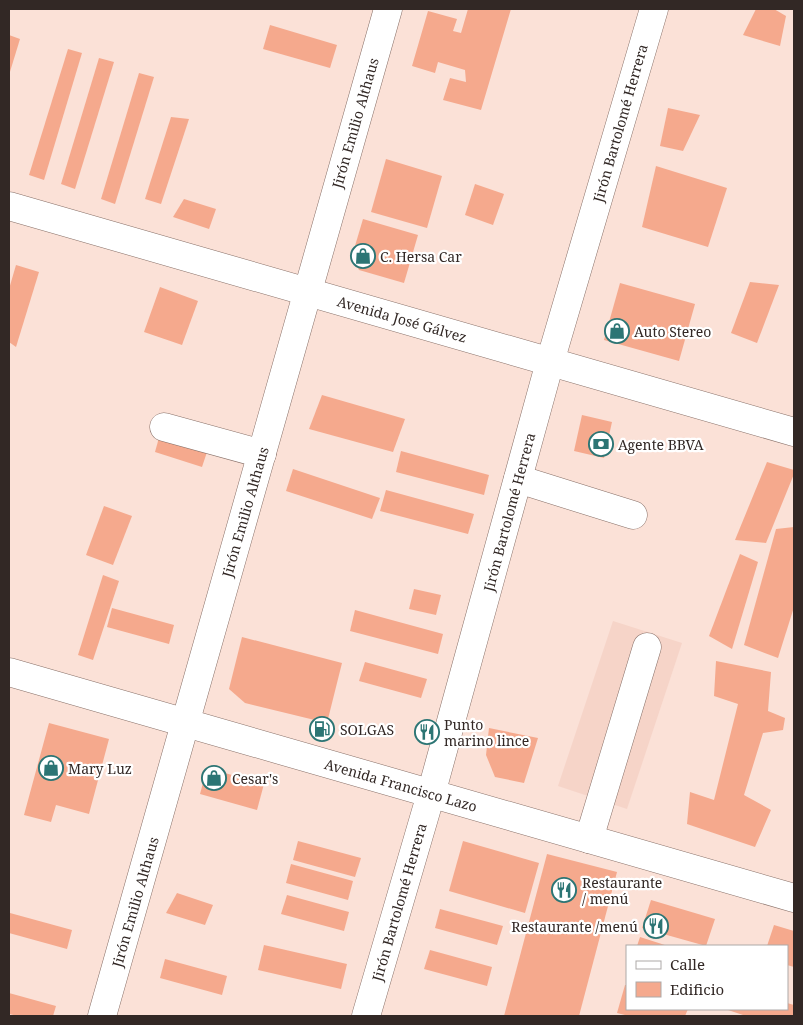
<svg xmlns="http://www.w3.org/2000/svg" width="803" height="1025" font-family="'Noto Serif',serif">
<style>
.built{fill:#f6d4c8}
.building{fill:#f5a98d}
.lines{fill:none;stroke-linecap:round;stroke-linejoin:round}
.minor-casing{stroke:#887068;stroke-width:29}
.minor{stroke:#fff;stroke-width:28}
.labels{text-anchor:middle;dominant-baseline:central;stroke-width:4.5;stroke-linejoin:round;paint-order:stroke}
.street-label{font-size:14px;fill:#322825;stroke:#fff}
.poi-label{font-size:14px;fill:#322825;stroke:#fff;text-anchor:start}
</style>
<rect width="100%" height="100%" fill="#fbe1d7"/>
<polygon class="built" points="613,621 682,643 627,809 558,786"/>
<g class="building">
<polygon points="468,9 511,9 481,110 443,100 450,78 466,82 465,70 438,62 435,73 412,66 428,11 457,19 453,31 461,33"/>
<polygon points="756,9 774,9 786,16 780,46 743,35"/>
<polygon points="270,25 337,45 330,68 263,49"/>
<polygon points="9,35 20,39 9,75"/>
<polygon points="68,49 82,53 44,180 29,175"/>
<polygon points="99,58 114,62 75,189 61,184"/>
<polygon points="139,73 154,77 115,204 101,199"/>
<polygon points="668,108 700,115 683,151 660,146"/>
<polygon points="171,117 189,119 161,204 145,199"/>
<polygon points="386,159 442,176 427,228 371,212"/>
<polygon points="656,166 727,188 708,247 642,227"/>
<polygon points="475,184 504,194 493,225 465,215"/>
<polygon points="184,199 216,209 209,229 173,217"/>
<polygon points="363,219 418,235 404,283 359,270 352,256"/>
<polygon points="16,265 39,272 16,347 9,342 9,289"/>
<polygon points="750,282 779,285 757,343 731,333"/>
<polygon points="620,283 695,304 679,361 604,340"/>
<polygon points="160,287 198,301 182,345 144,332"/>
<polygon points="322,395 405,419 393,452 309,429"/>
<polygon points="582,415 612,422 604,458 574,451"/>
<polygon points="160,434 208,449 202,467 155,452"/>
<polygon points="401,451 489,475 484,495 396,472"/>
<polygon points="767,462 794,470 794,474 766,543 735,540"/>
<polygon points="293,469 380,498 372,519 286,491"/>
<polygon points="386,490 474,514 468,534 380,511"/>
<polygon points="104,506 132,516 113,565 86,555"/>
<polygon points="794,527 794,607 778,658 744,645 776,529"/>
<polygon points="740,554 758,562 732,649 709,636"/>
<polygon points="103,575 119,581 93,660 78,655"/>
<polygon points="414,589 441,595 436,615 409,609"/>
<polygon points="112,608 174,625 169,644 107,627"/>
<polygon points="355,610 443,634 438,654 350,631"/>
<polygon points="242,637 342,663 327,723 245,703 229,689"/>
<polygon points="716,661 771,672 768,711 785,718 783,730 763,733 744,795 771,810 755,847 687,824 690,792 714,800 738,704 714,696"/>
<polygon points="365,662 427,679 421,698 359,681"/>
<polygon points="49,723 109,739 89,814 56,805 51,822 24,815"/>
<polygon points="489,728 538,738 524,783 495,777 486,755"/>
<polygon points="207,768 264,784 257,810 200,794"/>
<polygon points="298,841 361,858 355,877 293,860"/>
<polygon points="463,841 539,863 525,913 449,891"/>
<polygon points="547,854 617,872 579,1016 504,1016"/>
<polygon points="291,864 353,881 348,900 286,883"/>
<polygon points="177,893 213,905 205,925 166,913"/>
<polygon points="287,895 349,912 344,931 281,914"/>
<polygon points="651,900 715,919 706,946 642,928"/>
<polygon points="440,909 503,926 497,945 435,928"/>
<polygon points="10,913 72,930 67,949 9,933"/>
<polygon points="774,925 794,931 794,967 787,965 787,946 767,946"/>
<polygon points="640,937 668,946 637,946"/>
<polygon points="264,945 347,964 341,989 258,970"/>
<polygon points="430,950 492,967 487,986 424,969"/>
<polygon points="165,959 227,976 222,995 160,978"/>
<polygon points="625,985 627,985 627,1009 688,1009 685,1016 629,1016 617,1013"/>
<polygon points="9,993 56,1006 53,1016 18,1016 9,1014"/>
<polygon points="787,1003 794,1005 794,1016 746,1016 725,1009 787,1009"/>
</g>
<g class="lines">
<defs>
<g id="minor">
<polyline points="9,206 794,432"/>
<polyline points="164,427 262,454"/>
<polyline points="518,479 633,515"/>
<polyline points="9,672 794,898"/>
<polyline points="589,839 647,647"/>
<polyline points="102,1016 388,9"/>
<polyline points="366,1016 431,794 550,362 654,9"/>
</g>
</defs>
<use href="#minor" class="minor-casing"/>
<use href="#minor" class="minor"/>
</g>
<defs>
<symbol id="shop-ring" viewBox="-11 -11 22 22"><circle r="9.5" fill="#fff" stroke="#2c7574" stroke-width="1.5"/><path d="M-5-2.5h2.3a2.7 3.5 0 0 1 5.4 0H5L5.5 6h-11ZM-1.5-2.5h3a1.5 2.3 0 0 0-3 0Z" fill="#2c7574"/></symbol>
<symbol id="bank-ring" viewBox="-11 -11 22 22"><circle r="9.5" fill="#fff" stroke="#2c7574" stroke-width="1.5"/><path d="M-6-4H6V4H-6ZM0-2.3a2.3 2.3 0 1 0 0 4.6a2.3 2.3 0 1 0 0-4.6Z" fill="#2c7574"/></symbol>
<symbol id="fuel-ring" viewBox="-11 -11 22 22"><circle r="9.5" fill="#fff" stroke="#2c7574" stroke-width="1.5"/><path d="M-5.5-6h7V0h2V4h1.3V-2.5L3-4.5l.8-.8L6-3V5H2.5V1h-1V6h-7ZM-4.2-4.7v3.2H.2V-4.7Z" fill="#2c7574"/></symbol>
<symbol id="restaurant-ring" viewBox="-11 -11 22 22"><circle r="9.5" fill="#fff" stroke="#2c7574" stroke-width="1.5"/><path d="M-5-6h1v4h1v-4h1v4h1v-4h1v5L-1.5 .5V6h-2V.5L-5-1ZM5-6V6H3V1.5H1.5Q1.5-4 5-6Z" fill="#2c7574"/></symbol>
</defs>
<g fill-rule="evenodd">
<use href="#shop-ring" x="349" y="242" width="28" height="28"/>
<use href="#shop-ring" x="603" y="317" width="28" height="28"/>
<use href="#bank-ring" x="587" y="430" width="28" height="28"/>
<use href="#fuel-ring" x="308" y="715" width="28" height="28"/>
<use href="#restaurant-ring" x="413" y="718" width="28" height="28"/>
<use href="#shop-ring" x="37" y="754" width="28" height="28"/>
<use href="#shop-ring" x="200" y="764" width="28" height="28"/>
<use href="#restaurant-ring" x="550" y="876" width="28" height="28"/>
<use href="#restaurant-ring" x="642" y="912" width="28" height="28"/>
</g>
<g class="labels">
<g class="street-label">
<text transform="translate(355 123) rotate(-74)">Jirón Emilio Althaus</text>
<text transform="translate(620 123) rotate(-74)">Jirón Bartolomé Herrera</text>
<text transform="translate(402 319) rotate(16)">Avenida José Gálvez</text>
<text transform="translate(245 512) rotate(-74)">Jirón Emilio Althaus</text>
<text transform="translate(509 512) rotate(-75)">Jirón Bartolomé Herrera</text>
<text transform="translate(401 785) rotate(16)">Avenida Francisco Lazo</text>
<text transform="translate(135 902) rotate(-74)">Jirón Emilio Althaus</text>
<text transform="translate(399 902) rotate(-74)">Jirón Bartolomé Herrera</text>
</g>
<g class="poi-label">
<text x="380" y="256">C. Hersa Car</text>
<text x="634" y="331">Auto Stereo</text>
<text x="618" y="444">Agente BBVA</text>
<text x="444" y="724">Punto<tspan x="444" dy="16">marino lince</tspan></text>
<text x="340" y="729">SOLGAS</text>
<text x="68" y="768">Mary Luz</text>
<text x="232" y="778">Cesar's</text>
<text x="582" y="882">Restaurante<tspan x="582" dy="16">/ menú</tspan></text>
<text x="638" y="926" text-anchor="end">Restaurante /menú</text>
</g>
</g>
<rect width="803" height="1025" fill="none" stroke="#322825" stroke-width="20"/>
<rect x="626" y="945" width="162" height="65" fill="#ffffff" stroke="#ada9a8"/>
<rect x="636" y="961" width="25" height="8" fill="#ffffff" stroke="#ada9a8"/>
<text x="670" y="970" font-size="15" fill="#322825">Calle</text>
<rect x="636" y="982" width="25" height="15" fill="#f5a98d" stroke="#ada9a8"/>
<text x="670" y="995" font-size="15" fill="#322825">Edificio</text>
</svg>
